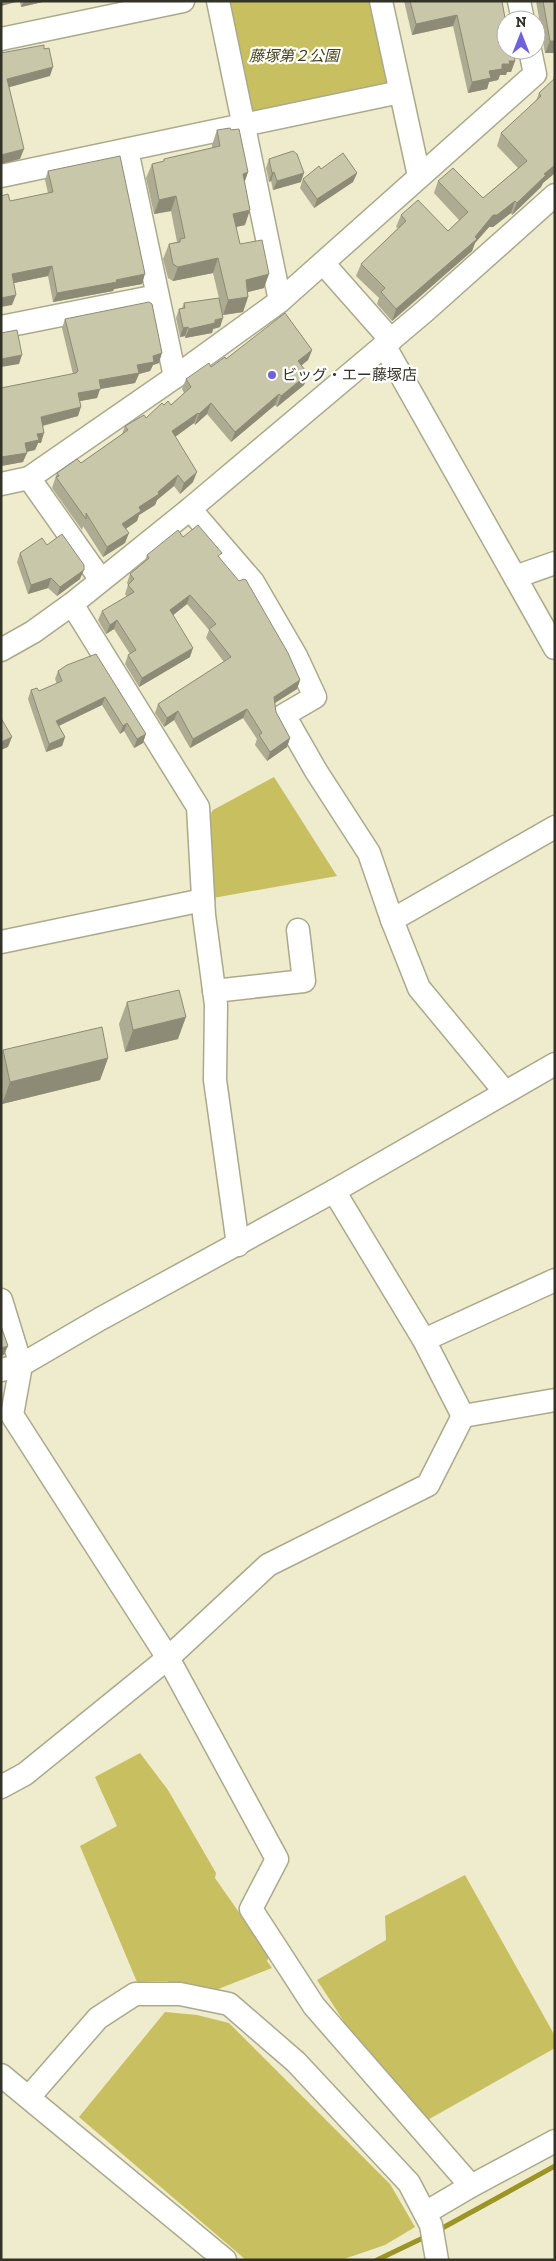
<svg xmlns="http://www.w3.org/2000/svg" width="556" height="2261" font-family="'Zilla Slab','Noto Sans JP',serif">
<style>
.green{fill:#c7bf60}
.lines{fill:none;stroke-linecap:round;stroke-linejoin:round}
.stream{stroke:#9d9426;stroke-width:5}
.minor-casing{stroke:#aba98c;stroke-width:25}
.minor{stroke:#fff;stroke-width:22}
.wall{fill:#adab91}
.shaded-wall{fill:#8d8b76}
.building{fill:#c9c7a9;stroke:#8d8b76}
.poi-dot{fill:#6f61db;stroke:#fff;stroke-width:2}
.labels{text-anchor:middle;dominant-baseline:central;stroke-width:4.5;stroke-linejoin:round;paint-order:stroke}
.park-label{font-size:15px;font-style:italic;fill:#464217;stroke:#fff}
.poi-label{font-size:15px;fill:#333226;stroke:#fff;text-anchor:start}
</style>
<rect width="100%" height="100%" fill="#eeeccc"/>
<g class="green">
<polygon points="227,1 374,1 392,85 249,114"/>
<polygon points="274,777 337,876 213,898 208,818 213,810"/>
<polygon points="140,1753 168,1790 216,1873 215,1878 252,1931 271,1952 267,1961 272,1968 213,1991 169,1984 168,1981 137,1982 80,1846 117,1826 95,1777"/>
<polygon points="465,1875 555,2036 555,2048 424,2122 352,2034 317,1980 386,1940 385,1916"/>
<polygon points="165,2012 197,2015 229,2023 390,2184 415,2227 385,2245 341,2260 246,2260 79,2117"/>
</g>
<g class="lines">
<g class="stream">
<polyline points="437,2231 555,2166"/>
<polyline points="377,2260 427,2236"/>
</g>
<defs>
<g id="minor">
<polyline points="218,1 280,301"/>
<polyline points="381,1 419,176"/>
<polyline points="519,1 523,20"/>
<polyline points="1,39 183,1"/>
<polyline points="127,150 175,377"/>
<polyline points="1,176 400,92"/>
<polyline points="323,263 391,340"/>
<polyline points="1,327 157,296"/>
<polyline points="384,345 555,648"/>
<polyline points="29,478 101,580"/>
<polyline points="1,484 29,478 175,377 280,301 535,74 530,50"/>
<polyline points="190,509 253,582 296,656 315,697 284,715 316,771 369,853 392,920 419,988 505,1092"/>
<polyline points="515,577 555,563"/>
<polyline points="72,604 198,807 204,915 216,1005 215,1080 238,1245"/>
<polyline points="1,650 33,632 72,604 190,509 425,311 555,195"/>
<polyline points="392,920 555,827"/>
<polyline points="1,942 203,900"/>
<polyline points="214,991 304,981 298,930"/>
<polyline points="334,1191 424,1340 463,1416"/>
<polyline points="1,1300 21,1365 12,1415 168,1658 277,1859 251,1909 314,2006 471,2186"/>
<polyline points="424,1340 555,1280"/>
<polyline points="1,1370 21,1365 100,1319 334,1191 555,1064"/>
<polyline points="463,1416 555,1400"/>
<polyline points="1,1787 25,1774 168,1658 268,1565 428,1485 463,1416"/>
<polyline points="1,2075 225,2260"/>
<polyline points="29,2097 98,2018 135,1994 180,1994 229,2004 296,2062 409,2183 431,2225 437,2260"/>
<polyline points="425,2213 471,2186 555,2141"/>
</g>
</defs>
<use href="#minor" class="minor-casing"/>
<use href="#minor" class="minor"/>
</g>
<g class="wall">
<polygon points="1,1 47,1 21,7 20,2"/>
<polygon points="404,1 503,1 502,3 506,50 515,61 511,72 507,72 506,75 500,75 498,80 489,82 487,89 468,93 453,26 412,35"/>
<polygon points="536,1 555,1 555,53 545,53"/>
<polygon points="555,74 555,173 543,183 541,187 512,215 511,213 493,227 489,227 475,243 472,251 392,321 377,304 379,298 356,276 361,264 398,228 396,227 401,215 448,231 459,220 434,193 438,181 483,198 518,168 497,146 501,133 536,101 539,93 554,79 553,78"/>
<polygon points="217,130 248,172 244,183 245,225 236,227 240,244 264,288 248,292 248,297 243,312 223,315 220,327 213,329 212,333 185,338 185,336 180,337 176,318 179,309 182,308 184,303 219,298 213,273 173,281 168,278 163,259 169,244 177,242 171,211 154,214 146,178 152,164 163,162 164,159 212,148 212,145"/>
<polygon points="269,159 301,182 273,190 271,181 269,182 266,168"/>
<polygon points="321,169 357,173 353,182 314,208 300,188 303,179"/>
<polygon points="48,171 142,284 114,289 113,291 53,302 48,276 14,283 12,305 10,201 48,193 45,180"/>
<polygon points="65,319 159,363 153,365 150,371 139,374 135,383 100,389 97,398 80,401 78,416 43,426 41,443 38,443 35,450 26,452 23,462 1,466 1,388 73,374 62,328"/>
<polygon points="312,350 308,360 301,366 308,374 304,385 277,407 275,405 231,442 207,414 195,425 194,423 175,437 193,482 180,494 174,486 157,500 155,505 139,515 137,521 126,529 125,543 103,557 83,526 82,530 52,488 57,473 81,463 122,434 125,426 146,418 164,405 171,405 184,393 182,389 186,379 226,359"/>
<polygon points="183,537 220,558 300,680 297,689 275,703 276,712 290,738 287,747 267,761 255,745 257,739 243,718 190,748 174,720 164,727 155,713 158,704 224,662 206,638 209,630 187,604 173,615 190,657 139,687 125,664 128,655 130,654 114,629 106,634 98,620 102,611 127,597 125,594 128,585 127,583 130,574 145,561 147,555"/>
<polygon points="47,545 80,579 57,596 48,588 28,594 17,562 20,553"/>
<polygon points="96,654 143,743 134,748 124,731 120,734 102,705 59,726 65,737 62,746 46,752 28,699 31,690 39,691 57,684 55,679 58,671"/>
<polygon points="127,1002 178,1039 125,1052 119,1024"/>
<polygon points="3,1050 108,1058 100,1080 2,1104 1,1100 1,1053"/>
</g>
<g class="shaded-wall">
<polygon points="1,1 20,1 1,6"/>
<polygon points="24,1 47,1 21,7"/>
<polygon points="457,15 453,26 412,35 416,24"/>
<polygon points="550,41 555,41 555,53 545,53"/>
<polygon points="509,61 515,61 511,72 507,72 506,75 500,75 498,80 489,82 487,89 468,93 472,82 489,71"/>
<polygon points="53,67 50,76 3,89 7,79"/>
<polygon points="24,149 20,159 1,164 1,155"/>
<polygon points="555,165 555,173 543,183 541,187 512,215 517,203 544,174"/>
<polygon points="248,172 243,187 243,174"/>
<polygon points="274,172 271,181 269,182 272,173"/>
<polygon points="304,173 301,182 273,190 277,181"/>
<polygon points="357,173 353,182 314,208 317,199"/>
<polygon points="176,196 171,211 154,214 159,200"/>
<polygon points="515,201 511,213 493,227 489,227 475,243 472,251 392,321 396,309 475,237 493,215"/>
<polygon points="250,210 245,225 227,229 233,214"/>
<polygon points="218,258 213,273 173,281 178,267"/>
<polygon points="52,266 48,276 9,284 12,274"/>
<polygon points="145,274 142,284 114,289 113,291 53,302 57,293"/>
<polygon points="269,274 264,288 240,294 246,280"/>
<polygon points="16,295 12,305 1,307 1,298"/>
<polygon points="248,297 243,312 223,315 228,300"/>
<polygon points="223,318 220,327 213,329 212,333 185,338 189,329"/>
<polygon points="188,327 185,336 180,337 183,328"/>
<polygon points="312,350 308,360 294,371 298,361"/>
<polygon points="162,353 159,363 153,365 150,371 139,374 135,383 100,389 97,398 75,402 78,393 99,380 137,365 153,356"/>
<polygon points="22,355 19,364 1,367 1,359"/>
<polygon points="308,374 304,385 277,407 281,396"/>
<polygon points="279,394 275,405 231,442 235,432"/>
<polygon points="211,403 207,414 195,425 199,414"/>
<polygon points="81,407 78,416 37,427 41,417"/>
<polygon points="198,413 194,423 168,442 172,431"/>
<polygon points="44,433 41,443 38,443 35,450 21,453 25,443 37,434"/>
<polygon points="27,453 23,462 1,466 1,457"/>
<polygon points="197,472 193,482 180,494 184,483"/>
<polygon points="178,475 174,486 157,500 155,505 139,515 137,521 118,534 122,524 139,507"/>
<polygon points="129,533 125,543 103,557 107,547"/>
<polygon points="84,570 80,579 57,596 60,587"/>
<polygon points="51,578 48,588 28,594 31,585"/>
<polygon points="190,595 187,604 167,620 170,610"/>
<polygon points="117,620 114,629 106,634 110,625"/>
<polygon points="193,648 190,657 139,687 142,678"/>
<polygon points="300,680 297,689 270,706 274,697"/>
<polygon points="105,697 102,705 52,729 56,721"/>
<polygon points="247,709 243,718 190,748 193,739"/>
<polygon points="178,711 174,720 164,727 167,718"/>
<polygon points="127,723 124,731 120,734 123,726"/>
<polygon points="146,734 143,743 134,748 137,739"/>
<polygon points="12,737 8,747 1,750 1,742"/>
<polygon points="65,737 62,746 46,752 49,744"/>
<polygon points="290,738 287,747 267,761 270,752"/>
<polygon points="186,1017 178,1039 125,1052 133,1030"/>
<polygon points="108,1058 100,1080 2,1104 10,1082"/>
<polygon points="8,1346 4,1355 1,1356 1,1348"/>
</g>
<g class="building">
<polygon points="410,1 502,1 506,24 506,50 513,50 515,61 509,61 510,64 502,64 502,69 489,71 491,78 472,82 457,15 416,24"/>
<polygon points="543,1 555,1 555,41 550,41"/>
<polygon points="44,45 44,49 49,48 53,67 7,79 24,149 1,155 1,53"/>
<polygon points="555,78 555,165 544,174 546,175 517,203 515,201 497,215 493,215 475,237 477,239 396,309 381,292 385,288 361,264 406,221 401,215 418,200 448,231 468,212 438,181 453,168 483,198 527,161 501,133 541,96 539,93"/>
<polygon points="230,128 231,130 239,129 248,172 243,174 250,210 233,214 240,244 262,240 269,274 246,280 248,297 228,300 218,258 178,267 173,264 169,244 180,242 180,239 185,238 176,196 159,200 152,164 164,161 164,159 220,146 217,130"/>
<polygon points="293,151 297,154 304,173 277,181 274,172 272,173 269,159"/>
<polygon points="343,153 357,173 317,199 303,179 319,166 321,169"/>
<polygon points="120,156 145,274 116,280 117,282 57,293 52,266 12,274 16,295 1,298 1,196 8,194 10,201 53,192 48,171"/>
<polygon points="219,298 223,318 215,320 215,323 189,329 188,327 183,328 179,309 185,308 184,303"/>
<polygon points="149,302 152,304 162,353 153,356 154,362 137,365 139,373 99,380 101,389 78,393 81,407 41,417 44,433 37,434 39,440 25,443 27,453 1,457 1,388 76,373 78,371 65,319"/>
<polygon points="285,313 312,350 298,361 308,374 281,396 279,394 235,432 211,403 199,414 198,413 172,431 197,472 184,483 178,475 158,492 159,494 139,507 141,511 122,524 129,533 107,547 86,513 86,519 56,477 59,476 57,473 77,459 81,463 128,430 125,426 144,415 146,418 162,403 164,405 168,401 171,405 191,387 186,379 209,363 211,367 225,357 226,359"/>
<polygon points="17,330 22,355 1,359 1,333"/>
<polygon points="198,525 222,553 218,556 239,581 244,579 246,580 288,653 300,680 274,697 276,712 290,738 270,752 259,735 262,733 247,709 193,739 178,711 167,718 158,704 231,657 209,629 216,624 190,595 170,610 193,648 142,678 128,655 136,650 117,620 110,625 102,611 134,592 128,585 134,579 130,574 149,558 147,555 178,530 183,537"/>
<polygon points="62,534 84,565 84,570 60,587 51,578 31,585 20,553 42,538 47,545"/>
<polygon points="96,654 146,734 137,739 127,723 123,726 105,697 56,721 65,737 49,744 31,690 37,688 39,691 62,681 58,671 67,665"/>
<polygon points="1,718 12,737 1,742"/>
<polygon points="179,990 186,1017 133,1030 127,1002"/>
<polygon points="102,1027 108,1058 10,1082 3,1050"/>
<polygon points="1,1326 8,1346 1,1348"/>
</g>
<circle class="poi-dot" cx="272" cy="375" r="5"/>
<g class="labels">
<g class="park-label">
<text x="294" y="56">藤塚第２公園</text>
</g>
<g class="poi-label">
<text x="282" y="375">ビッグ・エー藤塚店</text>
</g>
</g>
<rect width="556" height="2261" fill="none" stroke="#333226" stroke-width="5"/>
<g transform="translate(521 35)"><circle r="24" fill="#ffffff" stroke="#adada8"/>
<path d="M0-4L9 19L0 12L-9 19Z" fill="#6f61db"/>
<text y="-8" font-size="14" font-weight="bold" text-anchor="middle" fill="#333226">N</text>
</g>
</svg>
